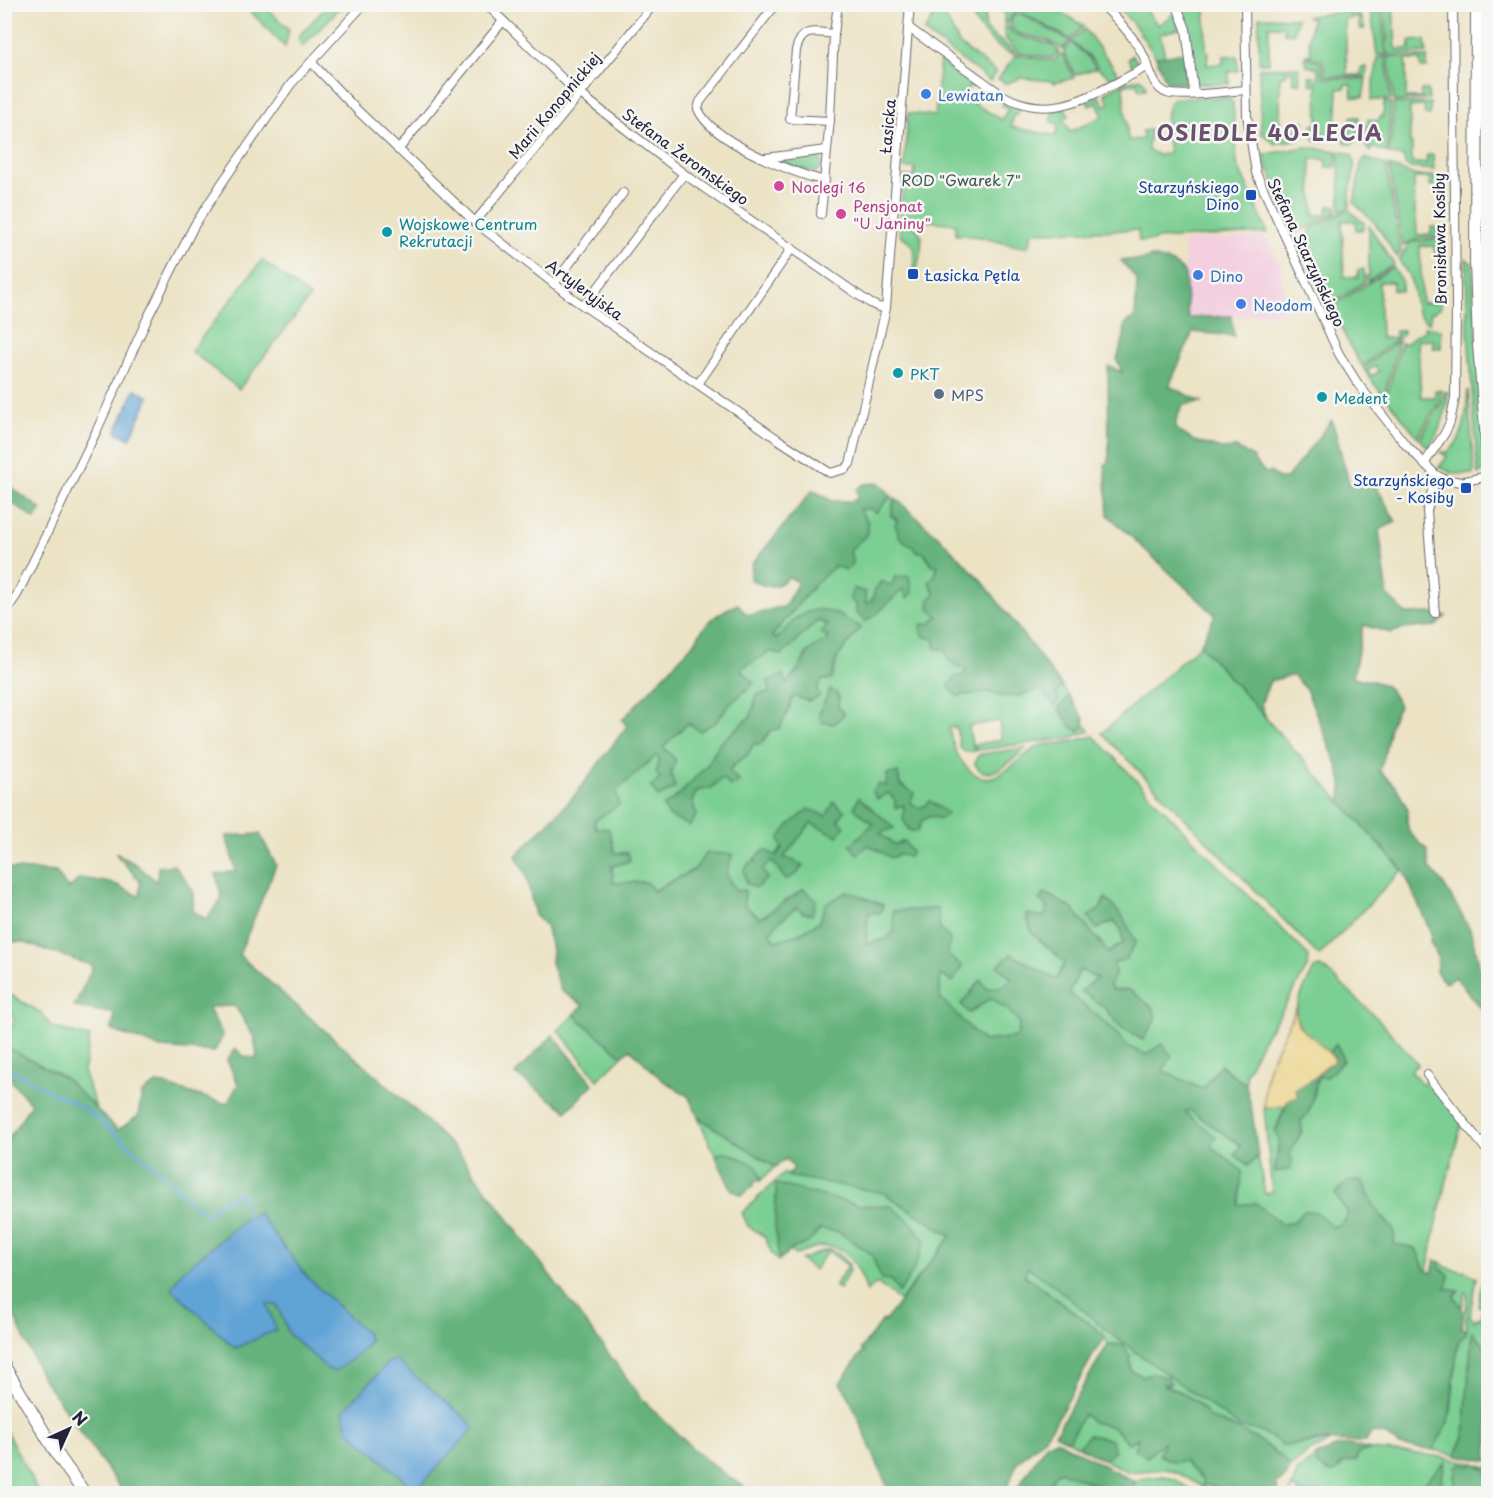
<svg xmlns="http://www.w3.org/2000/svg" width="1493" height="1498" font-family="'Playpen Sans',sans-serif">
<style>
.built{fill:#f3cfdf}
.green{fill:#7ccf92;stroke:#4f7866;stroke-width:1.5}
.forest{fill:#65b27c;stroke:#446a5c;stroke-width:1.5}
.sand{fill:#eeda9e;stroke:#887e6c;stroke-width:1.5}
.water{fill:#61a3d5;stroke:#426288;stroke-width:1.5}
.lines{fill:none;stroke-linecap:round;stroke-linejoin:round}
.stream{stroke:#61a3d5;stroke-width:3}
.street-casing{stroke:#69666b;stroke-width:10}
.secondary-casing{stroke:#69666b;stroke-width:14}
.street{stroke:#fff;stroke-width:8}
.secondary{stroke:#fff;stroke-width:12}
.shop-dot{fill:#3f7fe0;stroke:#f6f6f2;stroke-width:2}
.hotel-dot{fill:#d1479c;stroke:#f6f6f2;stroke-width:2}
.transit-dot{fill:#1a4fb4;stroke:#f6f6f2;stroke-width:2}
.culture-dot{fill:#0f9aa8;stroke:#f6f6f2;stroke-width:2}
.service-dot{fill:#5c6f8a;stroke:#f6f6f2;stroke-width:2}
.labels{text-anchor:middle;dominant-baseline:central;stroke-width:5;stroke-linejoin:round;paint-order:stroke}
.shop-label{font-size:15px;fill:#366cbe;stroke:#f6f6f2;text-anchor:start}
.street-label{font-size:15px;fill:#22223b;stroke:#f6f6f2}
.park-label{font-size:15px;fill:#3d5655;stroke:#f6f6f2}
.hotel-label{font-size:15px;fill:#b23c85;stroke:#f6f6f2;text-anchor:start}
.transit-label{font-size:15px;fill:#164399;stroke:#f6f6f2;text-anchor:end}
.culture-label{font-size:15px;fill:#0d838f;stroke:#f6f6f2;text-anchor:start}
.service-label{font-size:15px;fill:#4e5e75;stroke:#f6f6f2;text-anchor:start}
.district-label{font-size:21px;font-weight:bold;letter-spacing:1.5px;fill:#6a516d;stroke:#f6f6f2}
</style>
<rect width="100%" height="100%" fill="#f6f6f2"/>
<filter id="ink" filterUnits="userSpaceOnUse"><feTurbulence type="fractalNoise" baseFrequency=".0167" numOctaves="2"/><feDisplacementMap in="SourceGraphic" scale="12" xChannelSelector="R" yChannelSelector="G"/><feConvolveMatrix kernelMatrix="1 2 1 2 8 2 1 2 1" color-interpolation-filters="sRGB"/></filter>
<filter id="wash" filterUnits="userSpaceOnUse"><feTurbulence type="fractalNoise" baseFrequency=".008" numOctaves="4" result="noise"/><feDisplacementMap in="SourceGraphic" scale="24" xChannelSelector="R" yChannelSelector="G"/><feGaussianBlur stdDeviation="1.35" result="paint"/><feColorMatrix in="noise" values="0 0 0 0 0 0 0 0 0 0 0 0 0 0 0 0 0 1.4 0 .05"/><feComposite in="paint" operator="in"/></filter>
<g filter="url(#wash)">
<rect width="100%" height="100%" fill="#ece3c5"/>
<polygon class="built" points="1265,237 1281,267 1285,314 1187,318 1184,241"/>
<g class="green">
<polygon points="244,5 263,5 289,29 285,47"/>
<polygon points="328,5 343,5 302,47 298,37"/>
<path d="M967 5H1022L1019 11 1011 16 1008 24H1004C1005 15 1005 8 995 5L987 10C977 36 1003 37 1015 54 994 51 974 23 967 5Z"/>
<polygon points="1025,5 1049,5 1084,26 1070,39 1021,12"/>
<polygon points="1116,5 1142,5 1158,25 1175,13 1179,29 1160,34 1165,56 1156,57 1135,26"/>
<polygon points="1179,5 1207,5 1205,8 1206,51 1208,52 1207,65 1223,64 1223,56 1237,56 1238,71 1229,72 1229,84 1196,84"/>
<polygon points="1370,5 1382,5 1386,55 1377,55"/>
<polygon points="1385,5 1393,5 1396,49 1410,49 1410,41 1425,40 1427,53 1388,55"/>
<polygon points="940,6 960,45 996,72 990,81 924,32"/>
<polygon points="1352,11 1349,12 1349,15 1360,15 1365,29 1359,29 1359,18 1345,19 1347,75 1361,75 1361,68 1367,67 1366,77 1326,76 1322,60 1305,55 1311,55 1309,37 1312,18 1306,16"/>
<path d="M1017 14H1021L1070 41 1062 49 1047 40 1016 33C1009 27 1009 18 1017 14Z"/>
<polygon points="1259,17 1297,18 1294,34 1284,33 1284,26 1269,26 1269,63 1259,63"/>
<path d="M1004 27H1009L1012 33C1026 41 1049 38 1059 52L1052 58 1018 53 1005 38Z"/>
<path d="M1085 29 1120 76 1133 67 1128 59 1133 55 1138 63C1135 74 1124 76 1114 80L1100 70 1090 57 1071 41Z"/>
<polygon points="1071,43 1088,57 1096,68 1075,75 1063,51"/>
<polygon points="1060,54 1063,55 1074,78 1054,83 1052,81 1020,78 1006,84 998,79 1016,55 1054,61"/>
<polygon points="1305,57 1320,62 1324,78 1366,79 1363,97 1352,97 1351,84 1345,84 1345,88 1338,89 1336,126 1351,126 1351,117 1359,117 1356,141 1353,144 1346,144 1344,139 1323,136 1324,142 1316,141 1313,138 1312,125 1318,124 1317,85 1311,85 1309,76 1314,76 1314,80 1318,81 1318,68 1307,66"/>
<polygon points="1386,57 1391,100 1371,100 1378,58"/>
<polygon points="1388,57 1427,57 1427,68 1421,68 1420,60 1406,60 1406,98 1421,98 1421,90 1428,90 1429,99 1394,101"/>
<path d="M940 59 948 60 946 66 964 80 968 75 976 82 972 87 969 86 963 97 1002 120 1008 109 1002 105 1005 101 1020 105 1018 115H1014L1011 127 1056 136 1059 124 1051 122 1053 110 1065 108 1069 116 1063 119 1070 132 1103 116 1097 103 1089 106 1087 101 1099 96 1105 106 1109 104 1105 93 1122 83 1140 78 1144 82 1146 89 1139 90 1137 83 1123 85 1128 140 1143 139 1142 131 1150 130C1150 137 1147 142 1148 150L1158 155 1169 154C1168 138 1161 108 1174 98L1228 97 1233 103 1237 164 1268 233 1155 239V241H1139L1138 230 1031 232V243L1026 247C1000 245 983 234 956 235V224L928 221 923 226 916 220 900 215 904 176 914 177 915 168H904L908 113 935 116Z"/>
<polygon points="1298,67 1301,83 1294,83 1293,71 1286,71 1286,76 1280,76 1280,128 1287,129 1288,131 1297,132 1297,121 1304,121 1303,134 1298,139 1275,144 1261,133 1259,68"/>
<polygon points="1384,102 1391,103 1387,153 1372,147 1371,152 1364,144 1368,119 1379,121 1380,117 1383,117"/>
<polygon points="1394,103 1430,103 1430,115 1425,115 1424,106 1410,107 1410,144 1412,144 1412,163 1426,163 1427,155 1433,155 1434,170 1411,168 1405,165 1404,157 1389,154"/>
<polygon points="1306,147 1337,151 1336,167 1326,167 1326,159 1311,159 1312,196 1313,197 1314,215 1327,215 1328,206 1336,206 1337,213 1298,232 1265,163 1264,156 1267,154"/>
<path d="M1341 151 1352 155C1360 170 1346 191 1350 207L1340 212 1339 152Z"/>
<polygon points="815,156 821,159 821,168 816,172 802,169 779,160 780,159"/>
<polygon points="1365,158 1386,165 1401,251 1397,257 1375,223 1354,203 1361,164"/>
<path d="M1389 166 1417 176H1434L1435 186H1429V178H1414L1415 215H1416L1417 235 1431 234V227H1437V237C1423 238 1413 238 1403 246Z"/>
<polygon points="1349,210 1364,223 1364,230 1356,230 1356,221 1342,221 1344,277 1358,277 1358,270 1364,269 1365,282 1330,305 1307,253 1309,252 1306,246 1314,240 1310,236 1310,229"/>
<path d="M903 223C930 227 921 249 917 269L914 268C915 250 917 245 900 235L899 226Z"/>
<polygon points="1369,226 1394,264 1368,281 1367,276 1369,275"/>
<path d="M1440 239 1441 255H1435L1434 246H1420L1422 303H1436L1437 295 1441 296V307L1434 312H1431L1430 323C1411 316 1417 296 1411 281 1408 273 1403 267 1399 260L1410 242Z"/>
<polygon points="1466,259 1472,263 1486,467 1483,472 1478,474 1467,316"/>
<polygon points="262,260 310,297 239,389 191,351"/>
<polygon points="1393,267 1402,282 1402,291 1393,290 1393,282 1379,282 1381,338 1395,338 1395,331 1403,331 1403,334 1362,366 1352,350 1331,307"/>
<polygon points="1424,327 1441,329 1441,348 1433,348 1433,340 1418,340 1421,397 1435,397 1435,390 1441,390 1441,398 1418,437 1386,398 1401,343 1406,344 1416,335 1425,331"/>
<polygon points="1399,340 1384,396 1368,376 1370,374 1372,376 1379,371 1375,366 1368,370 1369,372 1367,374 1363,368"/>
<path d="M1468 390 1474 471 1473 474H1454L1439 467 1447 457 1439 451 1445 453C1466 443 1466 411 1468 390Z"/>
<path d="M1444 392H1448C1447 412 1440 433 1428 448L1420 439 1444 398Z"/>
<path d="M891 496 894 499 891 516 897 520 906 543 924 553 932 564H938L935 575 929 582 935 594 938 616 930 624 935 639 966 669 964 675 949 685 957 696 988 692 1001 696H1019L1040 689 1057 692 1062 686 1069 696 1059 708 1079 731 1085 725 1090 731 1068 738 978 750 973 745 1001 740 999 721 969 726 972 745 976 751 965 752 960 748 956 727 949 728C953 752 971 791 1002 773 1016 765 1025 753 1040 746 1048 743 1059 744 1067 742 1076 741 1085 738 1094 736L1190 837 1309 956 1308 966 1279 1016 1263 1039 1246 1073V1085L1221 1065 1202 1089 1163 1071 1161 1044 1147 1055 1129 1047 1107 1024 1069 993 1080 970 1097 978 1082 991 1104 1007 1122 1028 1143 1040 1153 1008 1130 990H1113L1109 985 1114 963 1136 942 1105 898 1100 909 1121 929 1123 943 1107 953 1099 939 1048 907 1044 917 1052 950 1065 963 1056 980 1011 954 1013 979 1000 987 986 989 981 980 961 1004 970 1013 991 998 1008 1010 1020 1023 1018 1037 983 1041 940 999V975L948 956 940 929 937 909 893 911 894 932 886 939 865 944 868 913 826 904 819 922 800 933 777 941 770 934C779 916 797 906 816 900L760 918 743 905 726 874 695 869 653 891 646 882 613 883 612 866 630 861 628 853H615L596 828 594 821 603 815 616 791 656 755 659 757 661 778 651 787 658 797 674 788 662 747 688 723 716 722 729 705 753 684 741 669C750 661 760 660 769 651L782 655 818 620 827 625 826 642 806 653 801 666 786 684 771 692 757 695 751 716 720 743 708 764 680 794 663 807 692 801 697 791 711 788 722 778 731 787 739 781 729 771C738 757 747 762 753 744H761L770 731 789 709 793 696 817 689 822 680 832 679 837 658 860 627 833 613 797 617 777 639 772 636 816 583 850 551 858 509H871L876 513Z"/>
<polygon points="1200,645 1402,870 1319,956 1102,733"/>
<path d="M1026 748C1015 758 987 787 975 764L977 757 981 754Z"/>
<path d="M1319 967 1325 969 1379 1020 1418 1064 1411 1071 1422 1084 1428 1079 1462 1122 1441 1203 1427 1271 1394 1245 1393 1230 1375 1208 1362 1181 1343 1224 1332 1227 1305 1211 1294 1221 1282 1225 1256 1203 1238 1206 1242 1171 1211 1146 1185 1112 1189 1109 1241 1146 1248 1165 1258 1157 1265 1194 1272 1192 1264 1108 1285 1106 1275 1132 1279 1140 1275 1171 1290 1169 1288 1155 1302 1131 1301 1121 1314 1096 1316 1083 1319 1076 1343 1062 1336 1045 1329 1053C1321 1044 1311 1039 1303 1031 1286 1015 1306 986 1314 969Z"/>
<polygon points="5,992 42,1013 51,1027 90,1037 83,1071 97,1110 65,1078 5,1046 14,1019 5,1003"/>
<polygon points="574,1015 622,1056 598,1080 558,1030"/>
<polygon points="698,1117 775,1167 760,1181 761,1179 726,1152 715,1155"/>
<path d="M784 1173 884 1193 951 1236 900 1301 877 1283 867 1292C853 1250 838 1234 795 1255L790 1251 778 1261 771 1252 765 1237 748 1226 742 1213Z"/>
<polygon points="828,1249 838,1253 849,1265 849,1271 839,1289 834,1286 848,1266 828,1251 814,1270 801,1260"/>
<polygon points="1486,1258 1488,1258 1488,1278 1487,1279 1488,1285 1488,1352 1472,1331 1464,1436 1456,1455 1434,1450 1437,1438 1445,1430 1451,1411 1458,1342 1466,1333 1466,1311 1468,1293 1465,1292 1462,1307 1455,1300 1454,1296 1458,1292 1445,1288 1449,1275 1439,1267 1440,1262 1446,1267 1464,1272 1465,1271 1476,1277 1470,1316 1475,1321 1476,1318 1481,1318 1483,1307 1478,1306"/>
<path d="M1027 1267 1057 1288 1111 1334 1241 1428C1258 1429 1270 1434 1282 1445 1299 1445 1314 1441 1330 1442L1307 1453 1291 1467C1273 1445 1235 1426 1208 1417 1197 1392 1154 1381 1131 1371L1130 1356 1123 1345 1108 1344 1102 1333 1024 1274Z"/>
<polygon points="1083,1414 1093,1422 1113,1427 1128,1443 1139,1437 1165,1439 1203,1480 1214,1486 1222,1493 1214,1493 1180,1474 1166,1469 1130,1472 1104,1460 1114,1452 1089,1435 1079,1447 1069,1441"/>
<polygon points="4,1429 5,1429 39,1493 5,1493"/>
<path d="M1371 1450C1411 1453 1450 1456 1488 1467V1471L1475 1463 1469 1466 1456 1467 1454 1493H1439L1434 1474 1425 1482 1414 1488 1413 1493 1321 1494 1320 1491 1315 1493H1297L1300 1490 1293 1488 1289 1494 1298 1470 1317 1456V1459L1340 1468 1344 1462 1356 1461 1358 1453Z"/>
<polygon points="1060,1471 1111,1491 1112,1493 1045,1494 1055,1474"/>
<polygon points="1164,1476 1176,1480 1195,1493 1183,1490 1180,1493 1132,1494 1135,1482 1140,1479"/>
</g>
<g class="forest">
<polygon points="1184,52 1189,83 1167,84 1156,57"/>
<path d="M1152 257C1164 260 1180 263 1185 275L1188 318 1231 316 1234 336 1193 332 1169 386 1202 402 1183 405 1176 420V429L1194 441 1222 449 1236 448 1253 457 1254 461 1267 474 1270 471 1278 479H1286L1332 420 1350 486 1374 482 1396 522 1379 530 1388 596 1406 614 1435 613 1446 616 1436 626 1402 629 1391 633 1363 625 1353 677C1378 684 1388 678 1399 706 1385 726 1390 750 1379 770L1397 788 1408 810 1407 822 1409 832 1427 850 1429 867 1444 885 1470 929 1481 970 1488 982V1016L1455 977 1445 983 1436 972 1438 957 1430 942 1431 933 1403 870 1341 802 1342 783 1338 767 1306 689 1293 675 1270 681 1261 704 1266 718 1200 645 1215 615 1108 515 1105 464 1109 463 1108 366 1122 372 1117 359 1124 337 1125 324 1135 317 1137 280 1121 260H1143Z"/>
<polygon points="5,483 42,510 35,519 5,498"/>
<path d="M880 483 891 496 876 513 871 509H859L868 522V533L850 551 853 563 846 570 835 566 816 583 772 636 777 639C793 621 808 602 835 613 844 617 851 623 861 627L837 658 832 679 822 680 817 689 820 696 809 701 793 696 789 709 780 728 769 731 761 744H753C747 762 738 757 729 771L739 781 731 787 722 778 711 788 697 791 692 801 697 815 690 826 670 817 663 807 680 794 708 764 720 743 751 716 757 695 770 692 768 681 783 675 787 684C791 678 796 673 799 668 808 655 808 646 826 642L828 637 821 633 827 625 818 620 782 655 769 651C760 660 751 661 741 669L754 683 729 705 716 722 700 731 688 723 663 747 676 760 671 773 675 788 658 797 651 786 661 778 656 774 659 758 656 756 616 791 619 805 594 821 596 828 609 829 615 853H628L630 861 612 866 613 883 646 882 654 891 695 869 706 853 733 854 726 874 736 891 745 890 744 905 760 918 804 889 816 900 812 915 802 912 797 907 774 926 770 934 777 941 800 933 819 922 826 904 848 891 883 905 880 913H868L866 944 886 939 894 932 893 911 938 909 940 929 950 938 948 956 962 966 953 982 940 975V998L983 1041 1017 1037 1020 1023 1008 1010 991 998 969 1013 961 1004 981 980 987 989 1000 987 1012 979 997 966 1012 954 1056 980 1065 963 1032 933 1026 914 1044 917 1048 907 1039 900 1045 893 1073 909 1108 953 1123 943 1121 929 1114 921 1097 929 1088 917 1100 909 1106 898 1123 917 1136 942 1126 959 1114 963 1115 975 1109 985 1113 990H1130L1153 1008 1156 1019 1143 1040 1122 1028 1104 1007 1081 991 1097 978 1080 970 1069 993 1107 1024 1129 1047 1147 1055 1161 1044 1172 1056 1163 1071 1202 1089 1220 1065 1246 1085 1252 1111 1258 1157 1248 1165 1234 1154 1241 1145 1189 1110 1185 1112 1216 1137 1211 1146 1242 1171 1239 1205 1256 1203 1282 1225 1294 1221 1305 1211 1317 1212 1332 1227 1343 1224 1348 1213 1335 1194 1348 1181H1362L1375 1208 1394 1230V1244L1416 1248 1425 1270 1432 1273 1435 1260 1440 1262 1439 1267 1449 1275 1446 1288 1459 1291 1454 1296C1456 1302 1460 1303 1462 1308 1464 1314 1463 1322 1461 1328L1465 1329 1466 1333 1458 1342 1449 1422C1444 1433 1437 1439 1434 1450L1399 1446 1386 1435 1371 1432 1366 1442 1312 1441 1292 1445H1282C1270 1434 1258 1429 1241 1428L1111 1334 1057 1288 1028 1267 1024 1275 1102 1333 1105 1338 1096 1350 1055 1423 1042 1441 1018 1461 1005 1493H890L848 1395 840 1383 863 1351 861 1349 883 1320 885 1321 951 1236 884 1193 787 1176 794 1168 786 1159 775 1167 698 1117 688 1096 662 1080 630 1049 622 1056 574 1015 583 1005 561 991 551 963 552 949 546 926 535 915 526 875 516 856 575 795 627 726 622 720 696 641C704 623 720 611 738 604L746 614C761 616 770 607 784 607L798 582 789 577C776 590 765 588 750 579L752 564 813 490 832 501H853L858 498 857 489 864 484Z"/>
<polygon points="895,498 941,539 983,582 1062,686 1057,692 1059,699 1055,705 1040,689 1019,696 1001,696 988,692 957,696 948,686 955,677 964,675 966,669 957,666 948,660 946,650 935,648 935,639 925,637 920,630 922,624 930,624 938,616 929,609 930,598 935,594 929,582 935,575 938,565 932,565 925,553 915,551 913,546 906,543 898,535 898,531 895,526 897,520 891,516"/>
<polygon points="909,576 912,593 907,598 903,589 878,613 866,621 856,613 856,604 850,599 853,588 865,592 866,604 872,600 875,590 881,581 891,586 895,577"/>
<polygon points="830,689 839,696 838,707 844,714 834,724 822,722 819,714"/>
<polygon points="1069,696 1084,719 1085,725 1079,731 1072,727 1059,709"/>
<polygon points="898,773 900,784 914,793 910,803 921,808 930,801 947,813 940,819 931,816 923,820 917,832 909,830 903,819 904,805 895,808 895,800 889,793 877,799 872,791 879,784 886,786 887,774"/>
<polygon points="859,797 894,828 880,833 895,845 904,841 912,852 909,857 899,854 891,858 869,845 857,854 850,845 873,824 854,808"/>
<polygon points="834,802 845,811 838,820 845,826 838,836 811,823 784,857 803,865 798,873 786,880 772,861 762,870 768,878 756,888 746,883 744,871 749,863 756,862 754,859 765,850 776,856 782,848 779,839 788,826 809,809 826,816"/>
<polygon points="260,834 276,865 239,955 416,1111 459,1153 643,1400 694,1450 730,1478 754,1493 124,1493 41,1376 5,1296 5,1139 9,1138 31,1104 12,1082 5,1046 65,1078 118,1130 138,1116 142,1093 158,1083 227,1104 238,1084 227,1060 236,1049 245,1057 257,1058 254,1037 235,1006 208,1007 223,1036 214,1052 161,1048 111,1030 115,1014 74,1007 93,966 22,942 5,942 4,868 56,872 68,889 80,878 113,883 140,897 140,881 115,853 136,864 157,882 158,867 174,865 193,890 193,911 206,919 222,899 216,874 236,871 226,836"/>
<polygon points="553,1035 593,1084 567,1111 515,1074"/>
<path d="M1336 1044C1348 1063 1340 1064 1325 1078L1319 1076C1311 1092 1316 1108 1301 1121L1302 1131 1289 1155 1293 1160 1290 1169 1275 1172 1279 1140 1275 1132 1289 1099 1294 1098 1295 1089 1312 1080 1335 1058 1329 1053Z"/>
<polygon points="726,1152 756,1165 761,1177 760,1181 755,1181 753,1187 742,1195 731,1189 715,1155"/>
<polygon points="776,1184 859,1205 891,1206 913,1224 925,1242 912,1273 899,1293 891,1280 881,1279 872,1255 839,1232 820,1229 808,1243 790,1250 779,1260 775,1227"/>
<polygon points="1472,1331 1488,1352 1488,1461 1456,1455 1464,1436"/>
<path d="M1108 1344 1123 1345 1130 1356 1131 1371 1144 1376 1151 1373 1168 1378 1171 1384H1162C1179 1391 1200 1400 1208 1417 1235 1427 1273 1445 1291 1467L1286 1477 1276 1483 1279 1493H1222L1214 1486 1203 1485V1480L1184 1461 1174 1462 1159 1455 1164 1441 1147 1457 1134 1449 1138 1438 1129 1443 1113 1427 1093 1422 1084 1414 1069 1441 1055 1434Z"/>
<polygon points="1088,1435 1106,1438 1113,1442 1114,1452 1104,1460 1079,1447"/>
<polygon points="1056,1440 1135,1482 1132,1493 1112,1493 1111,1491 1060,1471 1055,1474 1045,1493 1014,1493 1046,1444"/>
<polygon points="1349,1445 1371,1450 1358,1453 1356,1461 1344,1462 1334,1473 1328,1472 1316,1464 1317,1456 1335,1447"/>
<polygon points="1445,1462 1439,1493 1413,1493 1414,1488 1425,1482"/>
<polygon points="1462,1463 1469,1466 1475,1463 1488,1471 1488,1480 1484,1493 1454,1494 1456,1467"/>
</g>
<path class="sand" d="M1297 1006C1293 1028 1303 1029 1317 1041 1323 1047 1329 1053 1335 1059L1333 1063 1327 1065 1312 1080 1295 1089 1298 1097 1289 1099 1285 1106 1264 1108 1265 1082 1270 1063Z"/>
<g class="water">
<polygon points="135,389 149,397 130,439 116,432"/>
<path d="M258 1213 307 1277 365 1332 370 1340C362 1352 346 1365 334 1371L328 1369 289 1334 277 1305 267 1304 276 1330 235 1348 172 1289 181 1273 248 1217Z"/>
<polygon points="396,1360 470,1422 473,1429 418,1488 411,1486 348,1430 343,1411 389,1362"/>
</g>
<g class="lines">
<polyline class="stream" points="4,1065 54,1094 68,1099 93,1115 157,1169 206,1215 220,1202 242,1193 248,1217"/>
</g>
</g>
<g filter="url(#ink)">
<g class="lines">
<defs>
<g id="street">
<polyline points="486,4 568,84 598,108 684,174 870,303 878,307 886,308"/>
<path d="M776 4 700 102 698 109C712 142 791 172 825 181"/>
<path d="M1101 4C1120 21 1137 40 1147 63 1151 74 1155 89 1167 93 1179 98 1231 91 1246 90"/>
<polyline points="1176,4 1186,29 1194,93"/>
<polyline points="1245,4 1247,115 1256,173 1339,354 1358,384 1405,444 1436,475 1444,479 1461,482 1488,476"/>
<path d="M909 28 1002 95C1045 119 1081 102 1120 81 1129 76 1139 72 1148 65"/>
<polyline points="311,62 357,110 475,222 575,300 779,440 830,473 845,469 850,464 886,308 910,4"/>
<path d="M830 121 790 119 796 50C802 27 814 32 834 34"/>
<polyline points="398,150 503,21"/>
<polyline points="766,158 826,150"/>
<polyline points="821,214 830,119 834,34 838,4"/>
<polyline points="475,222 654,4"/>
<polyline points="554,284 623,193"/>
<polyline points="584,306 684,174"/>
<polyline points="698,384 792,248"/>
<polyline points="1424,464 1445,433 1450,422 1455,398 1456,303 1453,4"/>
<polyline points="1435,613 1427,511 1436,475"/>
<polyline points="4,614 17,595 96,432 148,317 194,226 224,180 291,84 364,4"/>
<polyline points="1427,1075 1488,1152"/>
</g>
<g id="secondary">
<polyline points="1477,4 1476,262 1479,345 1488,453"/>
<polyline points="4,1366 57,1454 85,1494"/>
<polyline points="1488,1494 1488,1493"/>
</g>
</defs>
<use href="#street" class="street-casing"/>
<use href="#secondary" class="secondary-casing"/>
<use href="#street" class="street"/>
<use href="#secondary" class="secondary"/>
</g>
</g>
<g class="shop-dot">
<circle cx="926" cy="94" r="6"/>
<circle cx="1198" cy="275" r="6"/>
<circle cx="1241" cy="304" r="6"/>
</g>
<g class="hotel-dot">
<circle cx="779" cy="186" r="6"/>
<circle cx="841" cy="214" r="6"/>
</g>
<g class="transit-dot">
<rect x="1245" y="189" width="12" height="12" rx="3"/>
<rect x="907" y="268" width="12" height="12" rx="3"/>
<rect x="1460" y="482" width="12" height="12" rx="3"/>
</g>
<g class="culture-dot">
<circle cx="387" cy="232" r="6"/>
<circle cx="898" cy="373" r="6"/>
<circle cx="1322" cy="397" r="6"/>
</g>
<circle class="service-dot" cx="939" cy="394" r="6"/>
<g class="labels">
<g class="shop-label">
<text x="938" y="94">Lewiatan</text>
<text x="1210" y="275">Dino</text>
<text x="1253" y="304">Neodom</text>
</g>
<g class="street-label">
<text transform="translate(554 105) rotate(-50)">Marii Konopnickiej</text>
<text transform="translate(887 126) rotate(-85)">Łasicka</text>
<text transform="translate(686 156) rotate(36)">Stefana Żeromskiego</text>
<text transform="translate(1439 239) rotate(-91)">Bronisława Kosiby</text>
<text transform="translate(1307 252) rotate(65)">Stefana Starzyńskiego</text>
<text transform="translate(585 289) rotate(36)">Artyleryjska</text>
</g>
<g class="park-label">
<text x="961" y="179">ROD "Gwarek 7"</text>
</g>
<g class="hotel-label">
<text x="791" y="186">Noclegi 16</text>
<text x="853" y="205">Pensjonat<tspan x="853" dy="17">"U Janiny"</tspan></text>
</g>
<g class="transit-label">
<text x="1239" y="186">Starzyńskiego<tspan x="1239" dy="17">Dino</tspan></text>
<text x="925" y="274" text-anchor="start">Łasicka Pętla</text>
<text x="1454" y="479">Starzyńskiego<tspan x="1454" dy="17">- Kosiby</tspan></text>
</g>
<g class="culture-label">
<text x="399" y="223">Wojskowe Centrum<tspan x="399" dy="17">Rekrutacji</tspan></text>
<text x="910" y="373">PKT</text>
<text x="1334" y="397">Medent</text>
</g>
<g class="service-label">
<text x="951" y="394">MPS</text>
</g>
<g class="district-label">
<text x="1270" y="132">OSIEDLE 40-LECIA</text>
</g>
</g>
<rect width="1493" height="1498" fill="none" stroke="#f6f6f2" stroke-width="24"/>
<g transform="translate(69 1429) rotate(45)" stroke="#f6f6f2" stroke-width="4.5" paint-order="stroke">
<path d="M0-4.5L10 22L0 15L-10 22Z" fill="#22223b"/>
<text y="-9" font-size="16" font-weight="bold" text-anchor="middle" fill="#22223b">N</text>
</g>
</svg>
